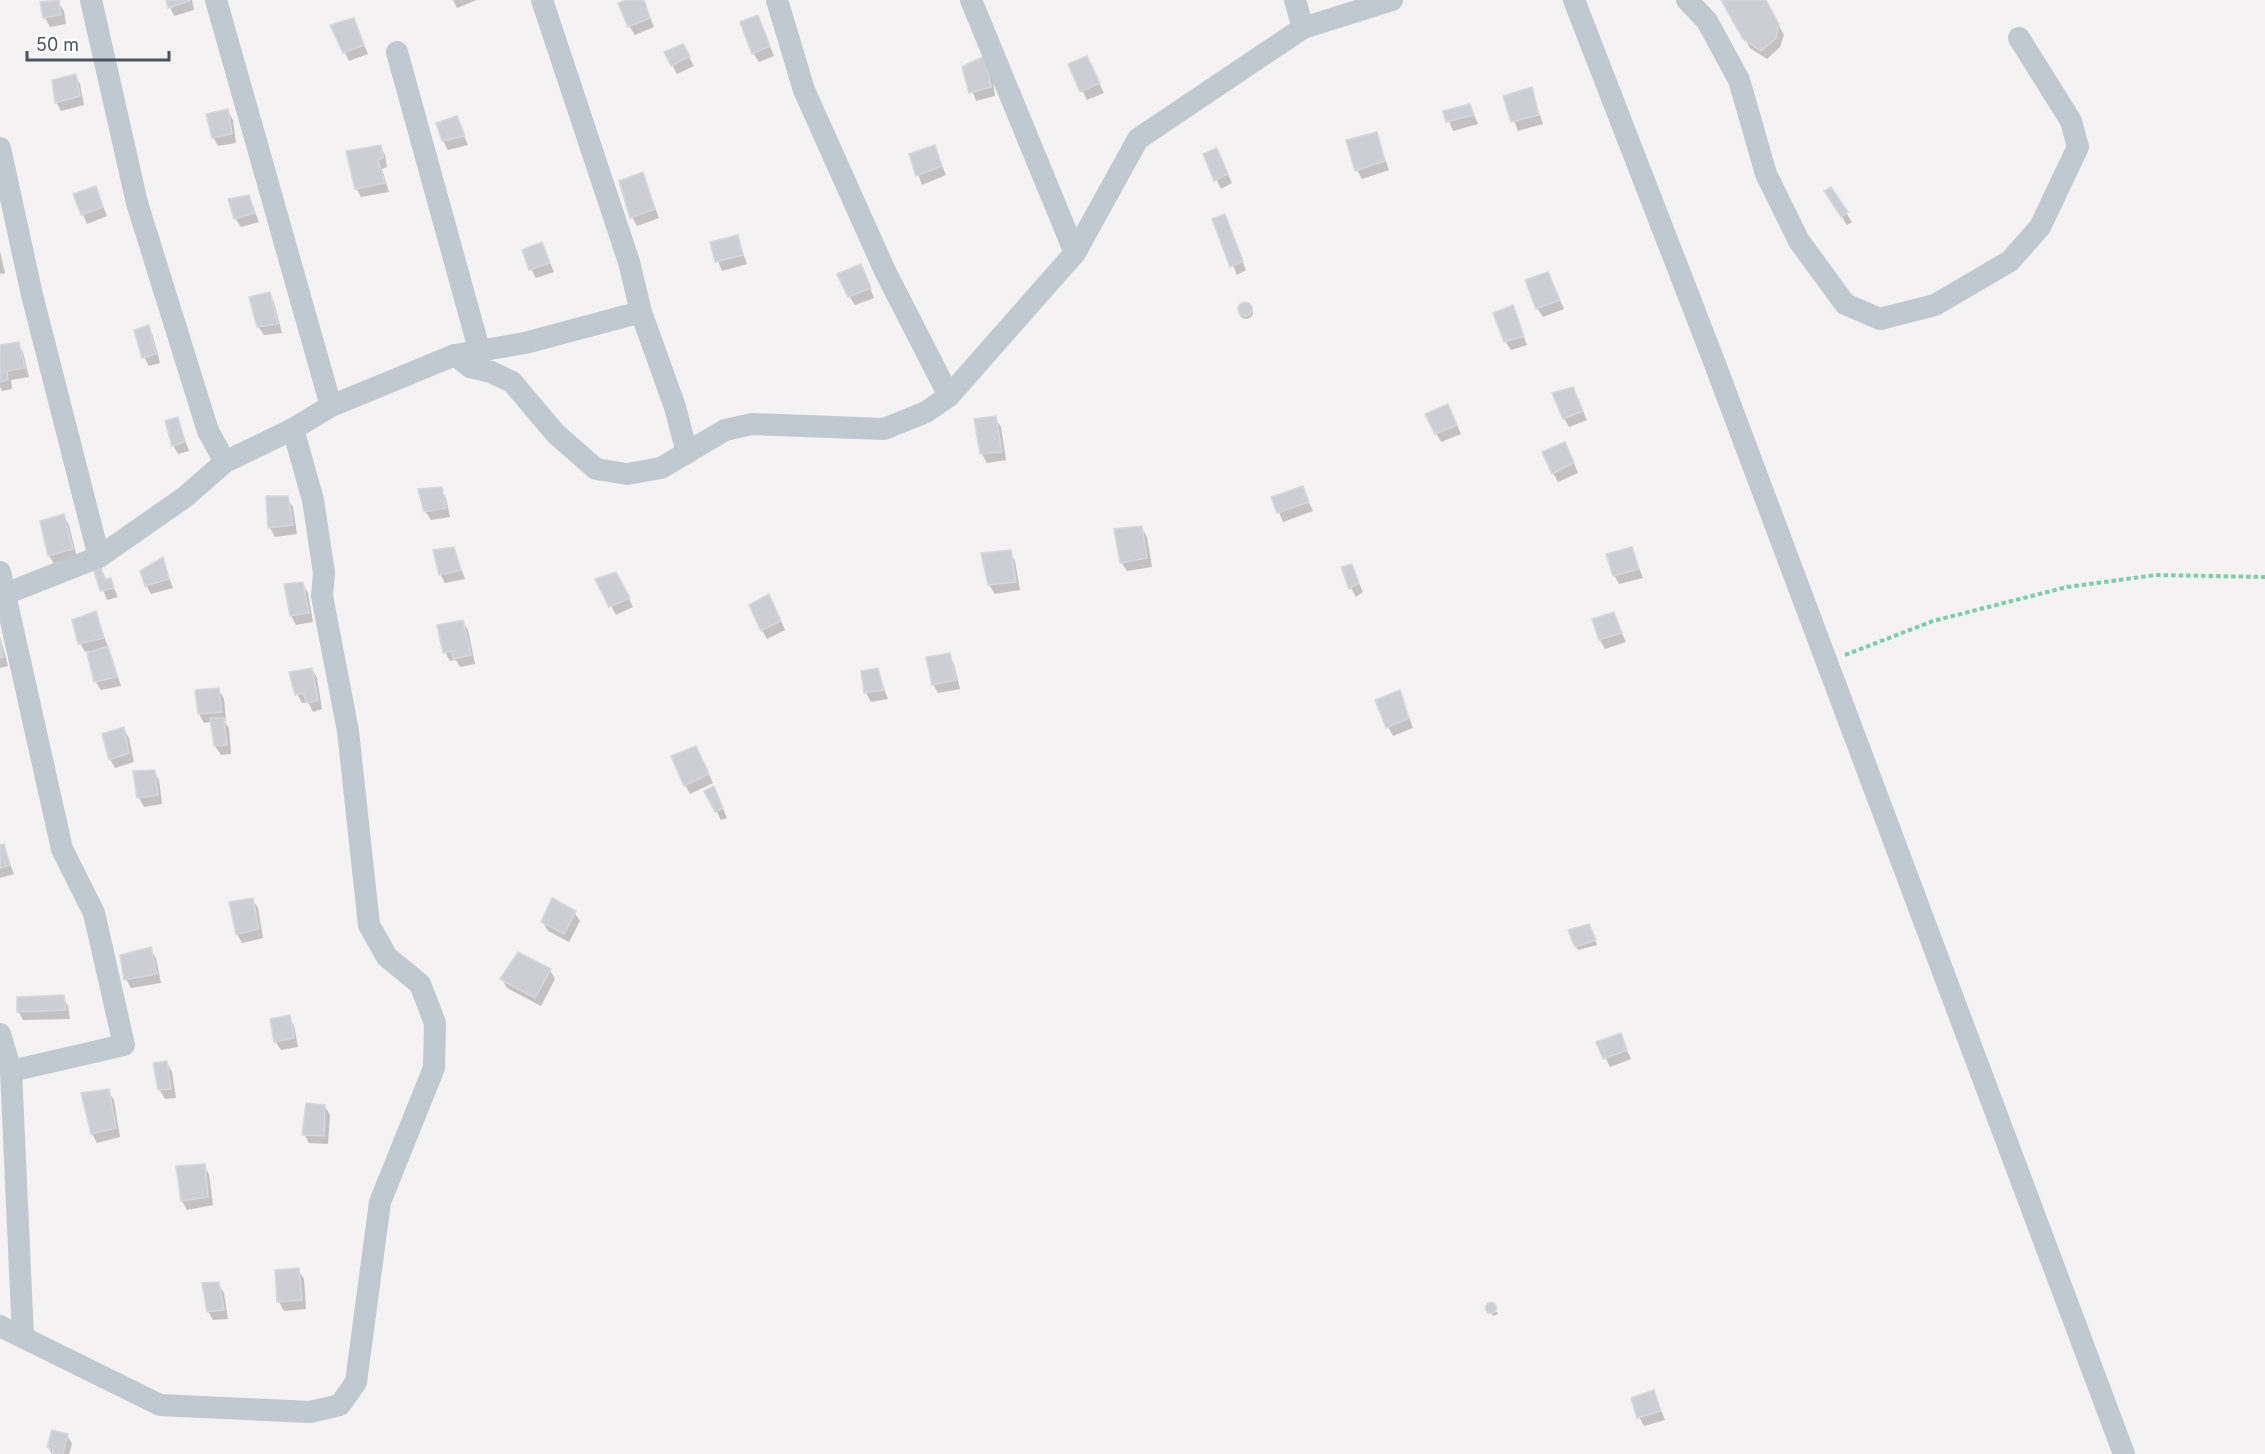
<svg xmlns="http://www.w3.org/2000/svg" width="2265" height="1454" font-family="Inter,sans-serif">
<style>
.shadow{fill:#0003}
.building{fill:#ccced4;stroke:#d6d8dd;stroke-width:1.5}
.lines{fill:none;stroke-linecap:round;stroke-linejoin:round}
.path{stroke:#7aceab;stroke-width:4;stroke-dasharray:4.5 3;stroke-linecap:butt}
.street{stroke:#c0c8d0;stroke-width:22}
</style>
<rect width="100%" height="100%" fill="#f4f2f2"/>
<g class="shadow">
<polygon points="167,0 192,0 194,10 174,16"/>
<polygon points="453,0 477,0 457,8"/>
<polygon points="630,0 643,0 654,27 635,35 629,26"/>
<polygon points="1723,0 1765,0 1784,35 1780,47 1767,59 1750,48"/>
<polygon points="58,2 64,11 66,24 50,27 45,18"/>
<polygon points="758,17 774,56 759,62 753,53"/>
<polygon points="353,20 368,54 349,61 332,26"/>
<polygon points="683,46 694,66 677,74 666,53"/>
<polygon points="1070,65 1091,67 1104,93 1087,100"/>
<polygon points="991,66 995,96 976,101 964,68"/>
<polygon points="75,76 80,84 84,105 61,111 56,102"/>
<polygon points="1531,89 1543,124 1518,131 1505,97"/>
<polygon points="1470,106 1478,124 1453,131 1445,112"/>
<polygon points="228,111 233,120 236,143 218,146 213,137"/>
<polygon points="456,118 468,145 448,150 443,141"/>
<polygon points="1376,134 1389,170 1362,179 1357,170"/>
<polygon points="380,147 385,155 387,167 382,169 389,192 361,197 356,188"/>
<polygon points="934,147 946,175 922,185 911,155"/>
<polygon points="1205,155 1221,158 1232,183 1221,189"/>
<polygon points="643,174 659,218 637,226 632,217"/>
<polygon points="95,187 107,216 87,224 75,195"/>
<polygon points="1831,189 1852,222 1847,225 1831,200"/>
<polygon points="249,196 259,222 241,227 235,218"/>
<polygon points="1224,216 1246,270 1237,275 1214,220"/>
<polygon points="737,237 747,264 722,271 711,243"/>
<polygon points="542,244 554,272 536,278 531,269"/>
<polygon points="0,251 5,273 0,274"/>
<polygon points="1548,274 1564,309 1543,317 1537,308"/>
<polygon points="865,275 874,298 855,305 849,296"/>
<polygon points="269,293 274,302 282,333 264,335 258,326"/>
<circle cx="1246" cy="312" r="7"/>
<polygon points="1512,307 1527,345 1511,350 1505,341"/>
<polygon points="148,327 153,336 160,363 149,366 144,357"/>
<polygon points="18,343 23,352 29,377 11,380 12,389 2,391 0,387 0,346"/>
<polygon points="1577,398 1587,420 1569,427 1564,418"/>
<polygon points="1448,406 1461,434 1441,442 1436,433"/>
<polygon points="995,418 1001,427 1006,460 987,463 982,454"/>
<polygon points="177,419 189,451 178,454 173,445"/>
<polygon points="1570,453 1578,473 1558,482 1553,473"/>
<polygon points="1302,488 1313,511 1283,522 1273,498"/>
<polygon points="441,489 446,498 450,517 431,520 425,511"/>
<polygon points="287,498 293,507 297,534 275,537 270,528"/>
<polygon points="64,516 69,525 77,558 55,565 49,556 42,522"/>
<polygon points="1142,528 1147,537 1152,567 1127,571 1121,562"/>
<polygon points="454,548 465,579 445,583 440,574"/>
<polygon points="1631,548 1643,578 1619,584 1614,575"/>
<polygon points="1010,552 1015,561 1020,590 995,594 989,585"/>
<polygon points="162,559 173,588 151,594 146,585"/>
<polygon points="1351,566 1363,592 1356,597 1351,588"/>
<polygon points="101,570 106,579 110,580 118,597 107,600 96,572"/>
<polygon points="621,582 633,607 616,615 611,606"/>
<polygon points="303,584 308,593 313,622 296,625 291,616"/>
<polygon points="774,605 785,630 767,639 762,630"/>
<polygon points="95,613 112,657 121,686 101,690 95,681 89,651 85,652 80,643"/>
<polygon points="462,621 468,630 475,664 460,667 456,660 450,661 445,652"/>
<polygon points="1616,621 1626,642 1605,649 1600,640"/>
<polygon points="0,636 8,666 0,668"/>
<polygon points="949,655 954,664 960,689 938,693 933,684"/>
<polygon points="312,669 317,678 322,709 313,712 308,702 302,703 297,694"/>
<polygon points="877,670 888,699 871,702 866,693"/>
<polygon points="219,690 224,699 226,721 224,721 229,728 231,754 221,755 215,746 212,722 204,723 199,714"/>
<polygon points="1400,692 1413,728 1393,736 1388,727"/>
<polygon points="124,729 129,738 134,762 115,768 110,759"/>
<polygon points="701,757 713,783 690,794 685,785"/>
<polygon points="154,771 159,780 162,804 144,807 139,798 135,772"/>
<polygon points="706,791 718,797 727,818 721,820"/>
<polygon points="3,846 14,874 0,878 0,847"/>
<polygon points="252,899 258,908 263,938 242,943 237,934 231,903"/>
<polygon points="574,912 580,921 569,942 548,931 543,922"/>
<polygon points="1591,929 1597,945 1578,950 1576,947"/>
<polygon points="150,949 156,958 161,983 131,988 126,979"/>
<polygon points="550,970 555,979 541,1006 507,988 502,979"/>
<polygon points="63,997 68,1006 70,1019 23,1020 18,1011"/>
<polygon points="289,1017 294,1026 298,1047 281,1050 275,1041"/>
<polygon points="1620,1035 1631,1059 1610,1067 1598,1043"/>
<polygon points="167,1063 172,1072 176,1098 165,1099 159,1089"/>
<polygon points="108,1091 114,1100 120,1137 97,1143 92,1134"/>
<polygon points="325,1106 330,1115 328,1144 309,1143 304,1134"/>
<polygon points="204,1166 209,1174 213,1205 187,1210 182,1201 177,1168"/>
<polygon points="298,1270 304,1279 306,1309 284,1311 279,1302"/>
<polygon points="218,1284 224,1293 228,1319 213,1320 208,1311"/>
<polygon points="1492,1305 1498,1314 1493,1316 1488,1308"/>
<polygon points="1653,1391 1665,1420 1644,1426 1639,1417"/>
<polygon points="67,1435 72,1444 69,1454 52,1454 48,1447"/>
</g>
<g class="building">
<polygon points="59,0 61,15 43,18 40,2"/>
<polygon points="166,0 190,0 190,1 168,8"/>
<polygon points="626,0 644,0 650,18 628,27 618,3"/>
<polygon points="1721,0 1766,0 1779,24 1776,38 1761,51 1743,39"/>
<polygon points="758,15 770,46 752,54 740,22"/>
<polygon points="354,18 364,45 343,53 330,25"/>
<polygon points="683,44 690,56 671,66 664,52"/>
<polygon points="986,55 991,87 969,93 962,67"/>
<polygon points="1087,56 1100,83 1080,92 1068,64"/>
<polygon points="76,74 80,96 55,103 52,80"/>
<polygon points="1532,87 1539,115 1511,122 1503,96"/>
<polygon points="1470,104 1474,115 1446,122 1443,111"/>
<polygon points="228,109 232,134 212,138 206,114"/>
<polygon points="457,116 465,136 442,141 436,123"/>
<polygon points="1377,132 1385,161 1355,171 1346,140"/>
<polygon points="381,145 383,158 378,160 385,183 355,189 346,151"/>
<polygon points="935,145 942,166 916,176 909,154"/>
<polygon points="1217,148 1228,174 1214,181 1203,154"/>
<polygon points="643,172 655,209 630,218 619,181"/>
<polygon points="96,186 103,207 81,215 73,194"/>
<polygon points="1831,187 1848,212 1841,217 1824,191"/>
<polygon points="249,195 255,213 234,219 228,199"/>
<polygon points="1225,214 1243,261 1230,267 1212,219"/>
<polygon points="738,235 743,255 715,262 710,242"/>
<polygon points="542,242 550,263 529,270 522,250"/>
<polygon points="861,264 871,288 848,297 837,274"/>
<polygon points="1548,272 1560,300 1536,309 1525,280"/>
<polygon points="270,292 278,324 257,327 249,297"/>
<circle cx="1245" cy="309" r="7"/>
<polygon points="1513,305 1524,336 1504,342 1493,313"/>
<polygon points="149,325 156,354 142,358 134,330"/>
<polygon points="19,342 25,368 7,371 8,380 0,382 0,345"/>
<polygon points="1573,387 1583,411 1563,419 1552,393"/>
<polygon points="1448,404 1457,425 1435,434 1425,414"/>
<polygon points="996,416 1002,452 980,454 974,419"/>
<polygon points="178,417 185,442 172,446 165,421"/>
<polygon points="1565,442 1574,463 1552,474 1542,452"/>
<polygon points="1303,486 1309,502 1277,513 1271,497"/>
<polygon points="442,487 446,508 424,512 418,489"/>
<polygon points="266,496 288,496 293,525 268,528"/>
<polygon points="64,514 73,549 48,556 40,521"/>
<polygon points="1142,526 1147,558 1120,563 1114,529"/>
<polygon points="454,547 461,570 439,575 433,550"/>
<polygon points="1632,547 1639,569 1613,576 1606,554"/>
<polygon points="1011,550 1016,582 988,585 981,553"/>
<polygon points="163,557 169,579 145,586 140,571"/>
<polygon points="1352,564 1359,583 1349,589 1341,567"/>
<polygon points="101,568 105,579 111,578 114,588 100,591 94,571"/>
<polygon points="616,572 630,598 609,607 595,579"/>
<polygon points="303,582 309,613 290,616 284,584"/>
<polygon points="769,594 781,621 761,631 749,605"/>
<polygon points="96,611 104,638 78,644 72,620"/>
<polygon points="1614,612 1622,633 1599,640 1592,619"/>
<polygon points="463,620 471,655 453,659 452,651 443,653 437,625"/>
<polygon points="0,637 3,657 0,658"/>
<polygon points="108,646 117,677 94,682 87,653"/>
<polygon points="950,653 956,680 932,685 926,657"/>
<polygon points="312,668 318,700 307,703 303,693 295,695 289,672"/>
<polygon points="878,668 884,690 864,693 861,671"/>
<polygon points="219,688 222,712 198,714 195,690"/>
<polygon points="1400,690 1409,718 1386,728 1375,700"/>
<polygon points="210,718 224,718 227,745 214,746"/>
<polygon points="124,727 129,753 109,760 102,734"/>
<polygon points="696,746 709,774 684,786 671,756"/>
<polygon points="155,770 158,795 137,798 133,771"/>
<polygon points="714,786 723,808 715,812 704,791"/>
<polygon points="4,844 10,865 0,868 0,845"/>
<polygon points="253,898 259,929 236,934 229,902"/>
<polygon points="552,898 576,911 564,934 541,922"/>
<polygon points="1589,924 1596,940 1575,947 1568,930"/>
<polygon points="151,947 157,974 124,980 120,955"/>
<polygon points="518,952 551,969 535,998 500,979"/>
<polygon points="64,995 66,1010 17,1012 17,997"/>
<polygon points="290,1015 294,1038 274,1042 270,1019"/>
<polygon points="1621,1033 1627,1050 1603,1059 1596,1042"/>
<polygon points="167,1061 171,1089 158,1090 153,1063"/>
<polygon points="109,1089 116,1128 91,1134 81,1093"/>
<polygon points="306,1103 325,1105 324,1136 302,1135"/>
<polygon points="205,1164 208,1197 181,1201 176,1166"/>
<polygon points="299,1268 302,1300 277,1302 275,1270"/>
<polygon points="219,1282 224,1310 207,1312 202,1283"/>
<circle cx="1491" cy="1308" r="5.5"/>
<polygon points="1654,1390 1661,1411 1637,1418 1631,1398"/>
<polygon points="52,1430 68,1434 63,1454 52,1454 53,1450 47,1447"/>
</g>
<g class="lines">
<polyline class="path" points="1845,655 1933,621 2067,587 2156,575 2265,577"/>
<g class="street">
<polyline points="91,0 137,203 208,431 225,462"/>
<polyline points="216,0 331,406"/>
<polyline points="777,0 804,90 885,271 949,396"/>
<polyline points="971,0 1075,253"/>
<polyline points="1295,0 1303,28"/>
<polyline points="1574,0 1712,356 2124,1454"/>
<polyline points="1687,0 1707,21 1739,80 1766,174 1799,241 1845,304 1880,319 1935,305 2010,261 2040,227 2078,147 2071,121 2019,38"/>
<polyline points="397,52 479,349"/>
<polyline points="0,148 32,295 99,557"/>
<polyline points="641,312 675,407 687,453"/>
<polyline points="455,355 470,367 491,372 512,382 556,434 596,469 627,474 661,468 725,430 752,424 884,429 926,412 949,396 1075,253 1138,139 1303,28 1392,0"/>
<polyline points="0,572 62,849 94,913 124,1045 11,1071"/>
<polyline points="0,596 99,557 185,497 225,462 293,429 331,406 455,355 525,343 641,312 629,262 542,0"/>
<polyline points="0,1034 11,1071 23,1337"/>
<polyline points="0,1326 160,1405 310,1412 340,1405 356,1382 380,1202 434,1068 435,1023 420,984 387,957 369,925 348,731 322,596 324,573 313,500 293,429"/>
</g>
</g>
<path d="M27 51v9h142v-9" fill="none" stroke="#4a535f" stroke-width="3"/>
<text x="36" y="51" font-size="18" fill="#4a535f" stroke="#ffffff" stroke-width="4.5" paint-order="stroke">50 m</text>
</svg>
